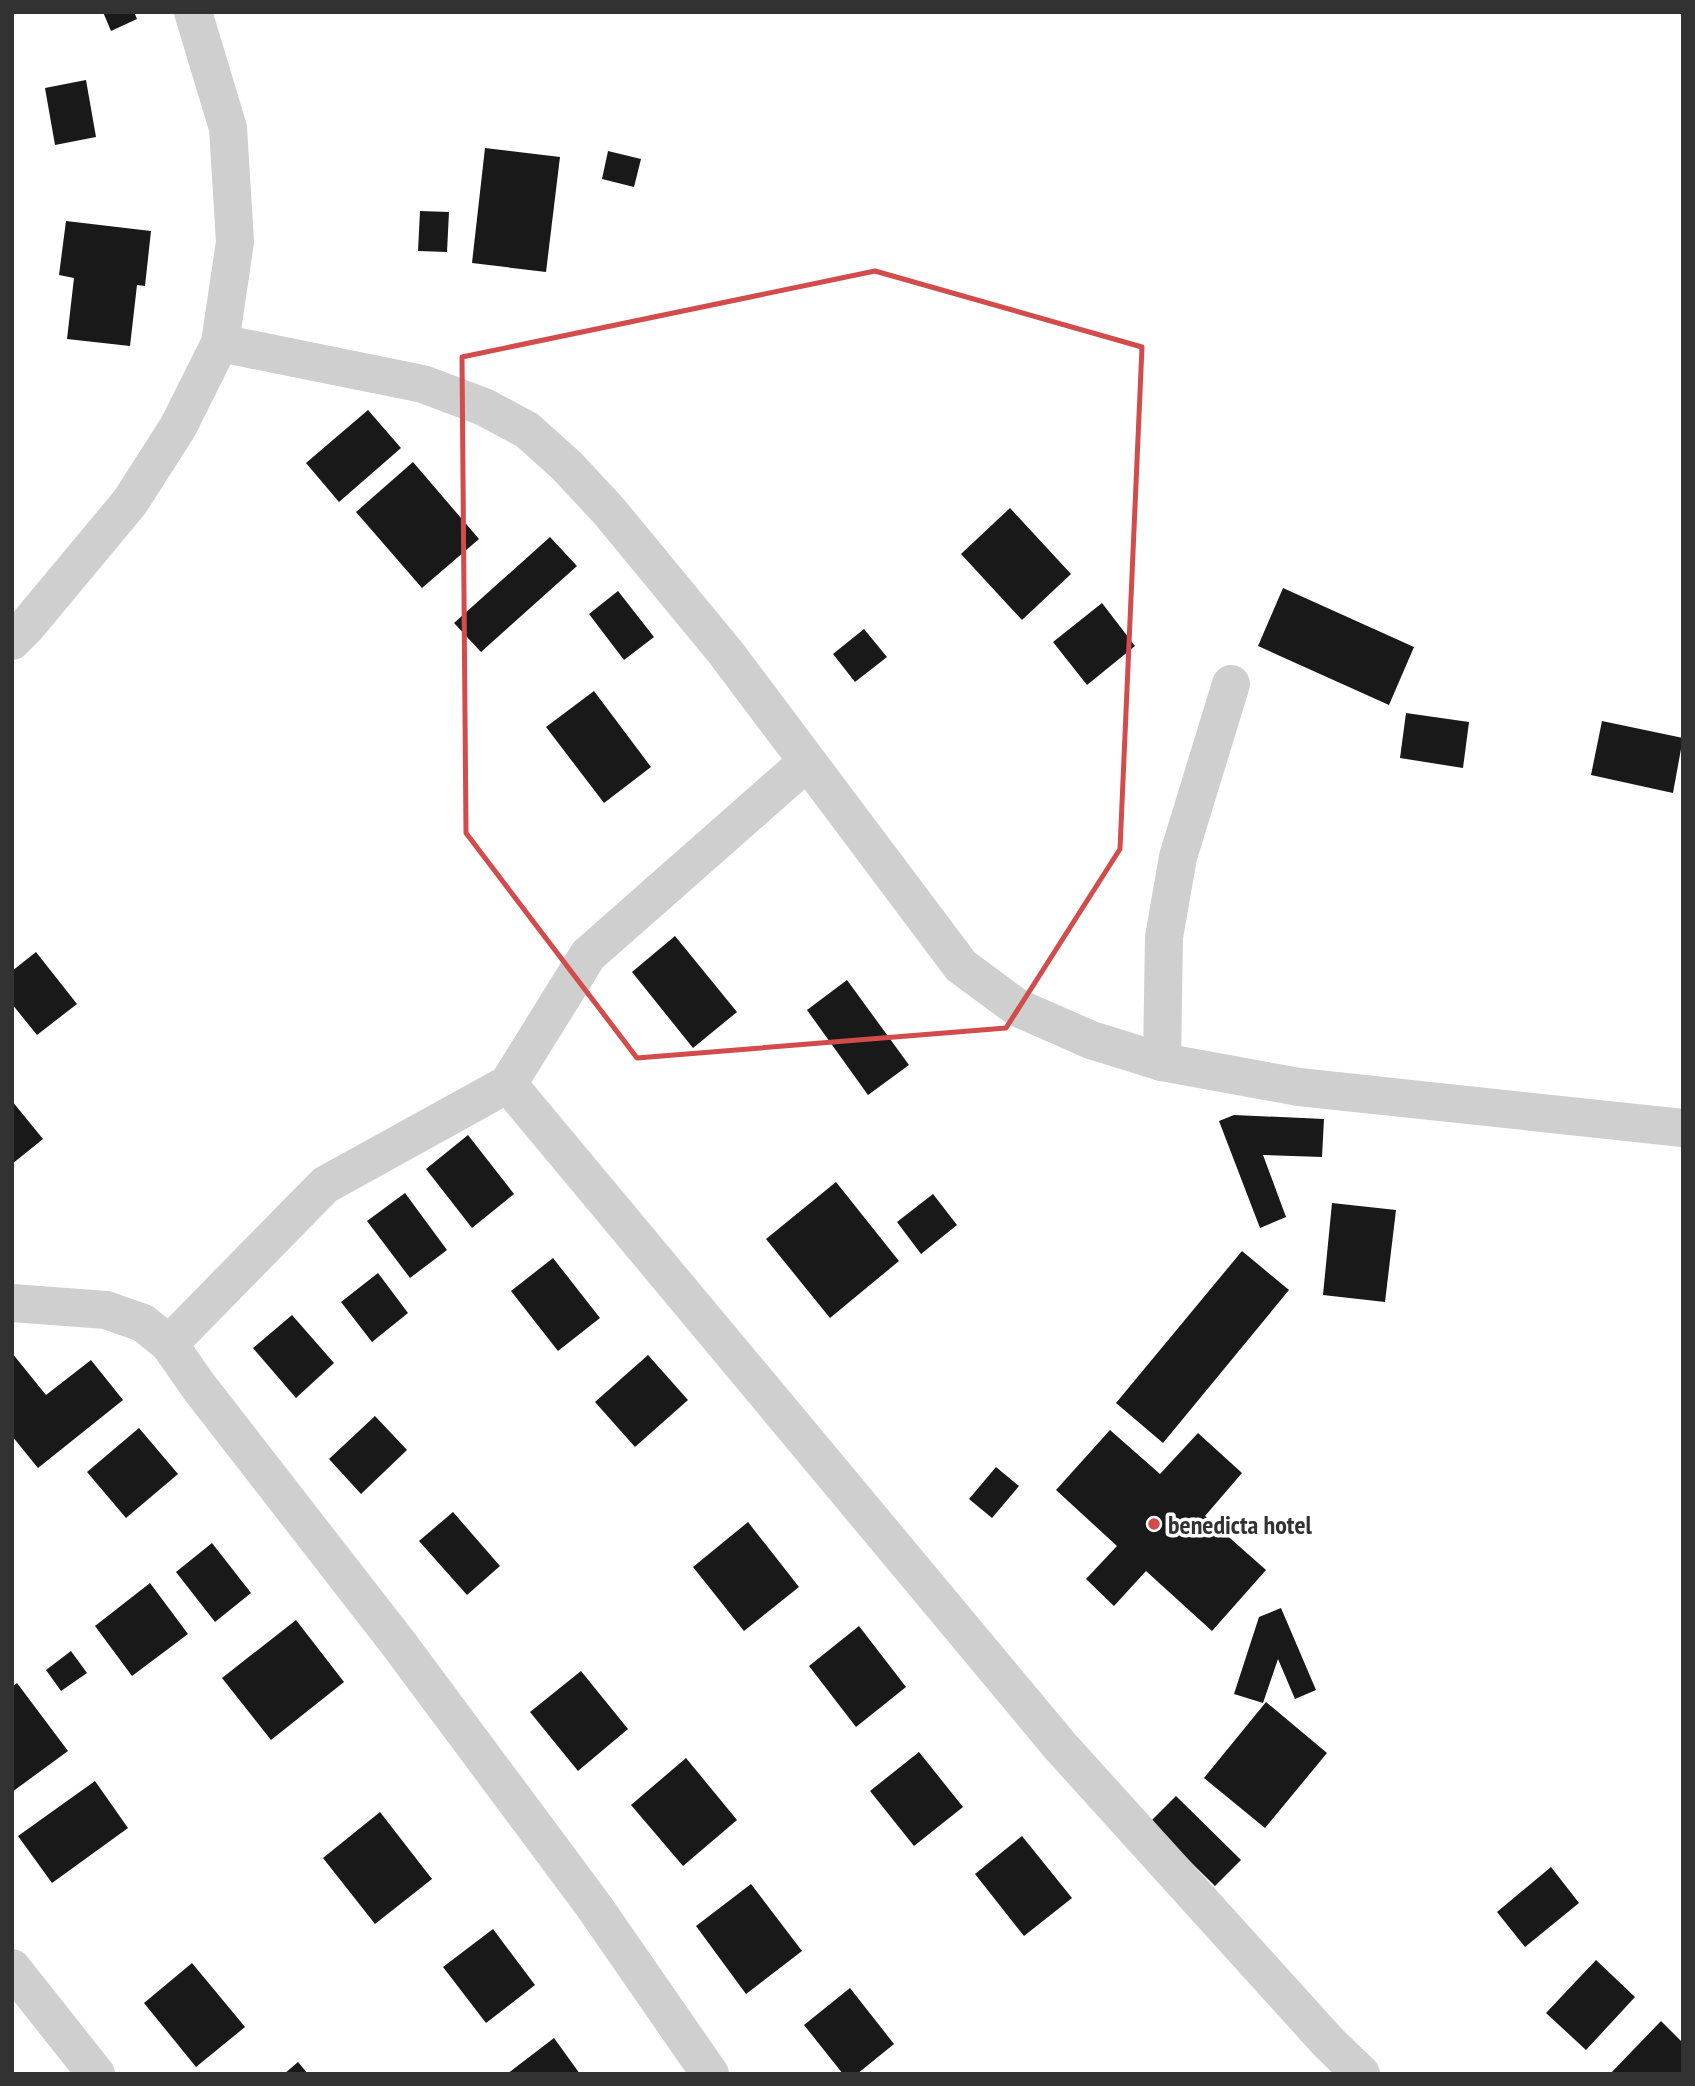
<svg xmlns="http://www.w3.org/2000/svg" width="1695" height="2086" font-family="'PT Sans Narrow',sans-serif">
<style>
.building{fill:#191919}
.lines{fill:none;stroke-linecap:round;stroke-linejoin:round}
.minor{stroke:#cfcfcf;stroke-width:38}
.marked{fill:none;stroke:#d24c4c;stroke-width:5;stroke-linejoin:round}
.poi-dot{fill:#d24c4c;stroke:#fff;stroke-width:2.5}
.labels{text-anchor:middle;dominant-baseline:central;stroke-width:7;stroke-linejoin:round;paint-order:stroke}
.poi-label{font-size:26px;font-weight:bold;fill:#323232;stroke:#fff;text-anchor:start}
</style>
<rect width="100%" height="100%" fill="#fff"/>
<g class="building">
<polygon points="103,12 134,12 137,19 111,31"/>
<polygon points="86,80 96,137 55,145 45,88"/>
<polygon points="485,148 560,157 546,272 472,263"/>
<polygon points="608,151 641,159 634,187 602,179"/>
<polygon points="420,211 449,212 447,252 418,251"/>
<polygon points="66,221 151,231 145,286 137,285 130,346 67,339 74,278 59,275"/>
<polygon points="368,410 401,448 339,502 306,463"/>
<polygon points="413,462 479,539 422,588 356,512"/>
<polygon points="1010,508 1071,574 1022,620 961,554"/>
<polygon points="550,537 577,566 481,652 454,623"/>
<polygon points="1283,588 1414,647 1389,705 1258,646"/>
<polygon points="618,591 654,637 624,660 589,614"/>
<polygon points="1102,603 1135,646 1087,685 1053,642"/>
<polygon points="864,629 887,657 855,682 833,654"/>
<polygon points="594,691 651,767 604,803 546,727"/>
<polygon points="1406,713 1469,722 1463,768 1400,758"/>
<polygon points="1602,721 1683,738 1673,793 1591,775"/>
<polygon points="675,936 737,1012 693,1048 632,972"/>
<polygon points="36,952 77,1004 37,1035 12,1004 12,971"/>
<polygon points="847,980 909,1065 868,1095 807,1010"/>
<polygon points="12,1101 43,1139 12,1164"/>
<polygon points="1234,1115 1324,1119 1322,1157 1263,1155 1286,1217 1260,1228 1219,1121"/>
<polygon points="468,1135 514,1194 472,1228 426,1169"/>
<polygon points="836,1182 899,1261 830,1318 766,1239"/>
<polygon points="405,1193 447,1250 410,1278 367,1221"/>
<polygon points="933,1194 957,1225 921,1254 897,1222"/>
<polygon points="1332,1203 1396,1210 1385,1302 1323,1295"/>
<polygon points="1242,1251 1289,1290 1163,1443 1116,1403"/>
<polygon points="553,1258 600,1318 558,1351 511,1291"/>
<polygon points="378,1273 408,1313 372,1342 341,1302"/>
<polygon points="292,1315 334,1363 296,1398 253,1348"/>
<polygon points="12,1353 46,1395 91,1360 123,1400 38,1468 12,1436"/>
<polygon points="648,1355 688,1400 635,1447 595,1402"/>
<polygon points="375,1416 407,1450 361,1494 329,1459"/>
<polygon points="139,1428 178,1474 126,1518 87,1472"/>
<polygon points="1110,1430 1160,1474 1198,1433 1242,1473 1205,1516 1266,1570 1212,1631 1146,1571 1114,1606 1086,1579 1117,1546 1056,1490"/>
<polygon points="996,1467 1019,1486 992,1518 969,1499"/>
<polygon points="453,1512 500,1566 467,1595 419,1541"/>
<polygon points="748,1522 799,1587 744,1631 693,1567"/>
<polygon points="212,1543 251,1593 215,1622 176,1572"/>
<polygon points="150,1583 188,1634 132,1676 95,1626"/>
<polygon points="1281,1608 1316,1690 1295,1699 1278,1659 1263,1703 1234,1694 1259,1617"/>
<polygon points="296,1620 344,1682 271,1740 222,1678"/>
<polygon points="859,1626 906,1687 856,1727 809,1666"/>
<polygon points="71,1651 87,1673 61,1691 46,1670"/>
<polygon points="581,1671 628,1729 578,1771 530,1712"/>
<polygon points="17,1683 68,1751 12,1792 12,1687"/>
<polygon points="1266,1702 1327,1753 1265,1828 1204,1778"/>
<polygon points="919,1752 963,1807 914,1846 870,1791"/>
<polygon points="686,1758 737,1820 683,1866 631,1805"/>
<polygon points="95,1781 128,1828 52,1883 18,1836"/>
<polygon points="1176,1796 1241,1860 1215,1886 1150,1822"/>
<polygon points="380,1812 432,1879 375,1924 323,1858"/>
<polygon points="1022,1836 1072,1898 1024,1936 975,1874"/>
<polygon points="1551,1867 1579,1903 1525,1947 1497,1912"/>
<polygon points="751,1884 802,1951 746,1994 696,1926"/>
<polygon points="493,1929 535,1985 486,2023 443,1967"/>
<polygon points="1596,1960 1635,1997 1586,2050 1546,2013"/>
<polygon points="192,1963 245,2027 196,2067 144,2003"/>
<polygon points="850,1988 894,2044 857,2074 843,2074 804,2025"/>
<polygon points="1661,2021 1683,2043 1683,2074 1610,2074"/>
<polygon points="554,2038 580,2074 507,2074"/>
<polygon points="298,2062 308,2074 284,2074"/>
</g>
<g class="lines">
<g class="minor">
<polyline points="220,343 423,384 484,407 527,430 567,466 608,510 726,653 961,966 1018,1008 1091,1040 1162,1062 1299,1087 1683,1128"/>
<polyline points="12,641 26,627 130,502 178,427 220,343 235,242 228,128 193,12"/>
<polyline points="1162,1062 1164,937 1178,857 1231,684"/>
<polyline points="508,1084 1061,1747 1328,2042 1361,2074"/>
<polyline points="12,1303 106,1310 143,1323 169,1344 199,1387 398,1643 593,1905 710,2074"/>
<polyline points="169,1344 325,1185 508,1084 588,955 807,762"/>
<polyline points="12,1968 96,2074"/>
</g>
</g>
<path class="marked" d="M875 271 1142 347 1120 849 1006 1028 637 1058 466 833 462 357Z"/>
<circle class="poi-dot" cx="1154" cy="1524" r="7"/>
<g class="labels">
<g class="poi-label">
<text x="1168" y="1524">benedicta hotel</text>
</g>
</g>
<rect width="1695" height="2086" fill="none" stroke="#323232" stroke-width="28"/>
</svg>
